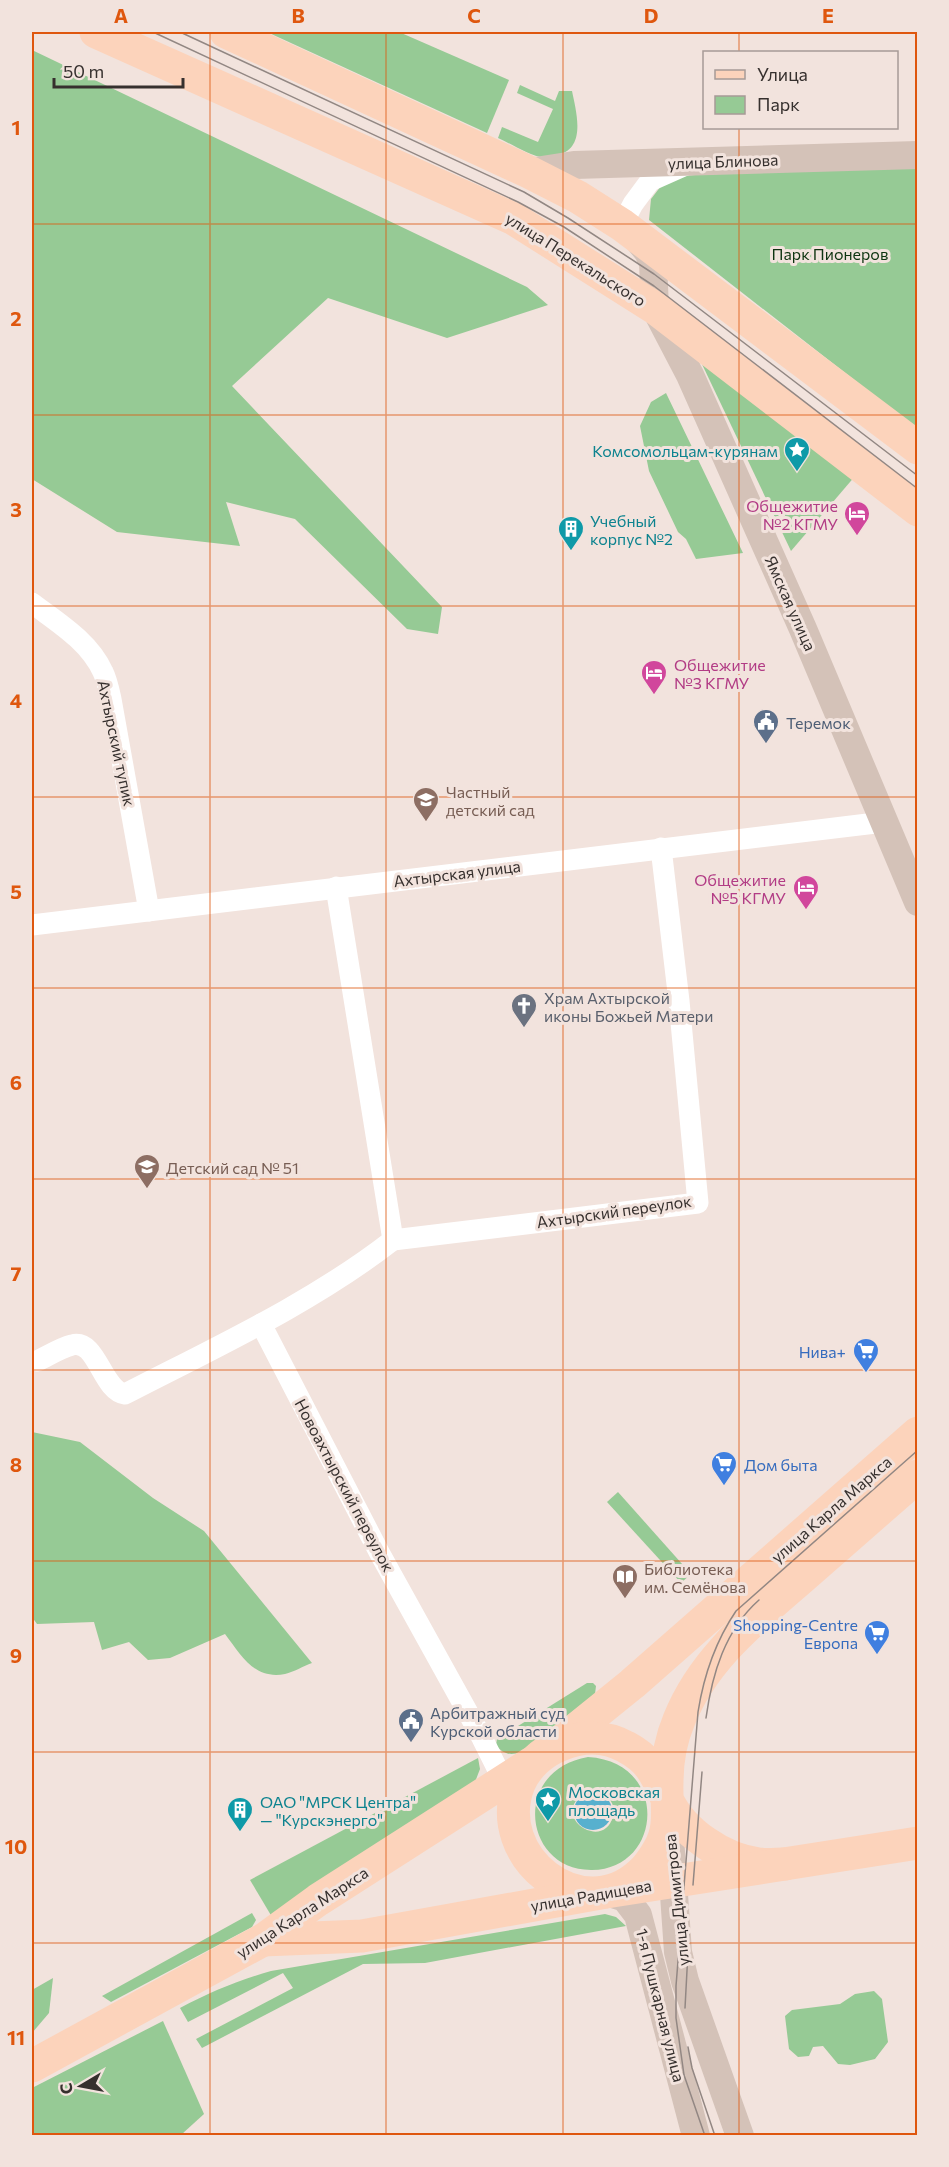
<svg xmlns="http://www.w3.org/2000/svg" width="949" height="2167" font-family="Commissioner,sans-serif">
<style>
.green{fill:#96ca95;fill-rule:evenodd}
.water{fill:#57b0ce}
.lines{fill:none;stroke-linecap:round;stroke-linejoin:round}
.street{stroke:#fff;stroke-width:21}
.secondary{stroke:#d4c2b8;stroke-width:28}
.primary{stroke:#fcd3bb;stroke-width:33}
.tram{stroke:#928783;stroke-width:1.5}
.grid{fill:none;stroke:#df570e;stroke-width:1.5;stroke-opacity:0.55}
.labels{text-anchor:middle;dominant-baseline:central;stroke-width:6;stroke-linejoin:round;paint-order:stroke}
.street-label{font-size:16px;fill:#36302e;stroke:#f2e3dd}
.park-label{font-size:16px;fill:#0e3410;stroke:#f2e3dd}
.culture-label{font-size:16px;fill:#0d838f;stroke:#f2e3dd;text-anchor:start}
.hotel-label{font-size:16px;fill:#b23c85;stroke:#f2e3dd;text-anchor:end}
.service-label{font-size:16px;fill:#4e5e75;stroke:#f2e3dd;text-anchor:start}
.education-label{font-size:16px;fill:#785e54;stroke:#f2e3dd;text-anchor:start}
.worship-label{font-size:16px;fill:#5b616d;stroke:#f2e3dd;text-anchor:start}
.shop-label{font-size:16px;fill:#366cbe;stroke:#f2e3dd;text-anchor:end}
.neatline{fill:none;stroke:#df570e;stroke-width:2}
.grid-label{font-size:20px;text-anchor:middle;font-weight:bold;fill:#df570e}
</style>
<rect width="100%" height="100%" fill="#f2e3dd"/>
<g class="green">
<polygon points="267,32 399,32 509,80 487,133"/>
<polygon points="32,50 527,287 548,305 447,338 328,298 232,386 442,607 438,634 407,629 295,519 226,502 240,546 117,532 32,479"/>
<path d="M520 85 555 101 559 91H572C576 111 587 148 558 155 554 156 549 158 545 158 529 156 512 144 498 138L502 127 538 142 553 109 517 93Z"/>
<polygon points="917,168 917,429 649,220 651,199 661,186 683,176 719,173"/>
<polygon points="700,360 856,475 791,551"/>
<polygon points="666,393 743,553 696,559 686,539 678,532 649,471 640,426 651,402"/>
<path d="M32 1432 80 1442 153 1498 204 1531 312 1663C303 1666 294 1672 285 1674 254 1680 241 1655 225 1634L170 1658 148 1660 129 1642 102 1650 94 1622 37 1624 32 1617Z"/>
<polygon points="618,1492 691,1574 681,1583 607,1502"/>
<path d="M587 1683H593L596 1686 595 1694 521 1752C510 1756 503 1754 496 1745L497 1739Z"/>
<path d="M588 1757C670 1762 663 1869 592 1870 523 1871 511 1770 588 1757ZM587 1791C601 1791 617 1798 613 1816 604 1853 546 1816 587 1791Z"/>
<polygon points="478,1758 480,1769 475,1782 272,1917 250,1880"/>
<polygon points="252,1913 256,1920 252,1927 111,2002 102,1996"/>
<path d="M605 1914 616 1917 626 1926 425 1963 363 1964 202 2048 196 2039 293 1988 283 1973 188 2022 180 2008C210 1992 239 1980 271 1971Z"/>
<polygon points="53,1978 49,2013 32,2033 32,1990"/>
<polygon points="874,1991 882,1999 888,2042 875,2059 850,2065 838,2064 823,2046 813,2047 809,2056 798,2057 789,2049 785,2016 792,2010 840,2004 855,1994"/>
<polygon points="163,2021 204,2114 182,2134 32,2135 32,2088"/>
</g>
<circle class="water" cx="593" cy="1811" r="19"/>
<g class="lines">
<g class="street">
<polyline points="622,225 633,204 650,181 686,165"/>
<path d="M32 603C57 622 89 641 103 672 107 680 109 690 111 699L149 911"/>
<polyline points="32,925 884,822"/>
<polyline points="393,1240 698,1203 679,1001 661,848"/>
<polyline points="261,1324 379,1552 482,1738 503,1780"/>
<path d="M37 1361C48 1356 60 1348 72 1345 97 1338 102 1391 125 1394 216 1347 312 1303 393 1240L336 887"/>
</g>
<g class="secondary">
<polyline points="529,172 574,165 918,155"/>
<polyline points="635,236 648,252 653,263 655,308 690,375 803,629 918,902"/>
<polyline points="669,1823 678,1952 685,1981 740,2136"/>
<polyline points="606,1892 625,1898 638,1915 696,2136"/>
</g>
<g class="primary">
<polyline points="96,32 514,219 655,308 918,510"/>
<polyline points="226,32 529,172 578,197 622,225 918,448"/>
<polyline points="559,1743 632,1684 918,1433"/>
<path d="M785 1864C776 1864 767 1865 759 1864 723 1860 682 1832 667 1799 656 1775 651 1760 626 1747 605 1735 581 1736 560 1745 542 1752 526 1767 519 1784 490 1857 581 1928 640 1874 648 1867 654 1858 659 1849 672 1827 666 1806 667 1782 667 1762 671 1739 679 1720 704 1657 757 1617 806 1574 843 1542 880 1509 918 1476"/>
<polyline points="263,1940 362,1936 606,1892 918,1843"/>
<polyline points="32,2066 263,1940 318,1900 532,1763"/>
</g>
<g class="tram">
<polyline points="153,32 518,202 564,227 654,286 918,489"/>
<polyline points="180,32 524,192 568,218 654,274 918,476"/>
<path d="M706 1718C712 1674 725 1630 759 1600"/>
<polyline points="693,1885 702,1772"/>
<polyline points="685,2008 689,1933"/>
<polyline points="688,2047 692,2068 715,2136"/>
<path d="M705 2136 684 2075 676 2018V1986L698 1712C704 1674 715 1642 736 1611L918 1450"/>
</g>
</g>
<path class="grid" d="M210 32V2136M386 32V2136M563 32V2136M739 32V52M739 128V2136M32 224H918M32 415H918M32 606H918M32 797H918M32 988H918M32 1179H918M32 1370H918M32 1561H918M32 1752H918M32 1943H918"/>
<defs>
<symbol id="sight-pin" viewBox="-11 -11 22 30"><path d="M0 17L-7.5 6A9.5 9.5 0 1 1 7.5 6Z" fill="#0f9aa8" stroke="#f2e3dd"/><path d="M0-6L1.8-2.2L6-1.7L2.9 1.2L3.7 5.4L0 3.3L-3.7 5.4L-2.9 1.2L-6-1.7L-1.8-2.2Z" fill="#fff"/></symbol>
<symbol id="hotel-pin" viewBox="-11 -11 22 30"><path d="M0 17L-7.5 6A9.5 9.5 0 1 1 7.5 6Z" fill="#d1479c" stroke="#f2e3dd"/><path d="M-6-4.5h1.5V1H6V5H4.5V3h-9V5H-6ZM-4 0a1.8 1.8 0 1 1 3.6 0ZM.5 0V-2.5h3Q6-2.5 6 0Z" fill="#fff"/></symbol>
<symbol id="building-pin" viewBox="-11 -11 22 30"><path d="M0 17L-7.5 6A9.5 9.5 0 1 1 7.5 6Z" fill="#0f9aa8" stroke="#f2e3dd"/><path d="M-4-6H4V6H1V3H-1V6H-4ZM-2.5-4.3h1.7v1.8h-1.7ZM.8-4.3h1.7v1.8H.8ZM-2.5-1h1.7V.8h-1.7ZM.8-1h1.7V.8H.8Z" fill="#fff"/></symbol>
<symbol id="civic-pin" viewBox="-11 -11 22 30"><path d="M0 17L-7.5 6A9.5 9.5 0 1 1 7.5 6Z" fill="#5c6f8a" stroke="#f2e3dd"/><path d="M-.6-6.5H3V-4.5H.6V-3L4-1V1h2V6H-6V1h2V-1L-.6-3ZM-1.2 2.5V6h2.4V2.5Z" fill="#fff"/></symbol>
<symbol id="school-pin" viewBox="-11 -11 22 30"><path d="M0 17L-7.5 6A9.5 9.5 0 1 1 7.5 6Z" fill="#8d6e63" stroke="#f2e3dd"/><path d="M0-5L7-2L0 1L-7-2ZM-4 1L0 2.5L4 1V4Q0 6-4 4Z" fill="#fff"/></symbol>
<symbol id="church-pin" viewBox="-11 -11 22 30"><path d="M0 17L-7.5 6A9.5 9.5 0 1 1 7.5 6Z" fill="#6b7280" stroke="#f2e3dd"/><path d="M-1.2-6h2.4v3.5h3.3v2.4h-3.3V6h-2.4V-.1h-3.3v-2.4h3.3Z" fill="#fff"/></symbol>
<symbol id="supermarket-pin" viewBox="-11 -11 22 30"><path d="M0 17L-7.5 6A9.5 9.5 0 1 1 7.5 6Z" fill="#3f7fe0" stroke="#f2e3dd"/><path d="M-6-5.5h2.5l.6 2H6L4.5 2H-2.5L-4.4-4H-6ZM-1.5 3.2a1.3 1.3 0 1 0 .1 0ZM3 3.2a1.3 1.3 0 1 0 .1 0Z" fill="#fff"/></symbol>
<symbol id="library-pin" viewBox="-11 -11 22 30"><path d="M0 17L-7.5 6A9.5 9.5 0 1 1 7.5 6Z" fill="#8d6e63" stroke="#f2e3dd"/><path d="M-6-4Q-3-5.5-.7-3.5V5Q-3 3-6 4ZM6-4Q3-5.5 .7-3.5V5Q3 3 6 4Z" fill="#fff"/></symbol>
</defs>
<g fill-rule="evenodd">
<use href="#sight-pin" x="782" y="435" width="30" height="40"/>
<use href="#hotel-pin" x="842" y="499" width="30" height="40"/>
<use href="#building-pin" x="556" y="514" width="30" height="40"/>
<use href="#hotel-pin" x="639" y="658" width="30" height="40"/>
<use href="#civic-pin" x="751" y="707" width="30" height="40"/>
<use href="#school-pin" x="411" y="785" width="30" height="40"/>
<use href="#hotel-pin" x="791" y="873" width="30" height="40"/>
<use href="#church-pin" x="509" y="991" width="30" height="40"/>
<use href="#school-pin" x="132" y="1152" width="30" height="40"/>
<use href="#supermarket-pin" x="851" y="1336" width="30" height="40"/>
<use href="#supermarket-pin" x="709" y="1449" width="30" height="40"/>
<use href="#library-pin" x="610" y="1562" width="30" height="40"/>
<use href="#supermarket-pin" x="862" y="1618" width="30" height="40"/>
<use href="#civic-pin" x="396" y="1706" width="30" height="40"/>
<use href="#sight-pin" x="533" y="1785" width="30" height="40"/>
<use href="#building-pin" x="225" y="1795" width="30" height="40"/>
</g>
<g class="labels">
<g class="street-label">
<text transform="translate(723 161) rotate(-2)">улица Блинова</text>
<text transform="translate(576 259) rotate(32)">улица Перекальского</text>
<text transform="translate(791 603) rotate(66)">Ямская улица</text>
<text transform="translate(117 743) rotate(78)">Ахтырский тупик</text>
<text transform="translate(457 873) rotate(-7)">Ахтырская улица</text>
<text transform="translate(614 1211) rotate(-8)">Ахтырский переулок</text>
<text transform="translate(345 1485) rotate(62)">Новоахтырский переулок</text>
<text transform="translate(831 1509) rotate(-41)">улица Карла Маркса</text>
<text transform="translate(591 1895) rotate(-10)">улица Радищева</text>
<text transform="translate(676 1900) rotate(-96)">улица Димитрова</text>
<text transform="translate(302 1912) rotate(-33)">улица Карла Маркса</text>
<text transform="translate(661 2005) rotate(76)">1-я Пушкарная улица</text>
</g>
<g class="park-label">
<text x="830" y="253">Парк Пионеров</text>
</g>
<g class="culture-label">
<text x="778" y="450" text-anchor="end">Комсомольцам-курянам</text>
<text x="590" y="520">Учебный<tspan x="590" dy="18">корпус №2</tspan></text>
<text x="568" y="1791">Московская<tspan x="568" dy="18">площадь</tspan></text>
<text x="260" y="1801">ОАО "МРСК Центра"<tspan x="260" dy="18">— "Курскэнерго"</tspan></text>
</g>
<g class="hotel-label">
<text x="838" y="505">Общежитие<tspan x="838" dy="18">№2 КГМУ</tspan></text>
<text x="674" y="664" text-anchor="start">Общежитие<tspan x="674" dy="18">№3 КГМУ</tspan></text>
<text x="786" y="879">Общежитие<tspan x="786" dy="18">№5 КГМУ</tspan></text>
</g>
<g class="service-label">
<text x="786" y="722">Теремок</text>
<text x="430" y="1712">Арбитражный суд<tspan x="430" dy="18">Курской области</tspan></text>
</g>
<g class="education-label">
<text x="446" y="791">Частный<tspan x="446" dy="18">детский сад</tspan></text>
<text x="166" y="1167">Детский сад № 51</text>
<text x="644" y="1568">Библиотека<tspan x="644" dy="18">им. Семёнова</tspan></text>
</g>
<g class="worship-label">
<text x="544" y="997">Храм Ахтырской<tspan x="544" dy="18">иконы Божьей Матери</tspan></text>
</g>
<g class="shop-label">
<text x="846" y="1351">Нива+</text>
<text x="744" y="1464" text-anchor="start">Дом быта</text>
<text x="858" y="1624">Shopping-Centre<tspan x="858" dy="18">Европа</tspan></text>
</g>
</g>
<rect width="949" height="2167" fill="none" stroke="#f2e3dd" stroke-width="66"/>
<rect x="703" y="51" width="195" height="78" fill="#f2e3dd" stroke="#a79b97" stroke-width="1.5"/>
<rect x="715" y="70" width="30" height="9" fill="#fcd3bb" stroke="#a79b97" stroke-width="1.5"/>
<text x="757" y="81" font-size="18" fill="#36302e">Улица</text>
<rect x="715" y="96" width="30" height="18" fill="#96ca95" stroke="#a79b97" stroke-width="1.5"/>
<text x="757" y="111" font-size="18" fill="#36302e">Парк</text>
<g transform="translate(81 2086) rotate(260)" stroke="#f2e3dd" stroke-width="4.5" paint-order="stroke">
<path d="M0-4.5L10 22L0 15L-10 22Z" fill="#36302e"/>
<text y="-9" font-size="16" font-weight="bold" text-anchor="middle" fill="#36302e">С</text>
</g>
<path d="M54 78v9h129v-9" fill="none" stroke="#36302e" stroke-width="3"/>
<text x="63" y="78" font-size="18" fill="#36302e" stroke="#f2e3dd" stroke-width="4.5" paint-order="stroke">50 m</text>
<rect x="33" y="33" width="883" height="2101" class="neatline"/>
<g class="grid-label">
<text x="121" y="23">A</text>
<text x="298" y="23">B</text>
<text x="474" y="23">C</text>
<text x="651" y="23">D</text>
<text x="828" y="23">E</text>
<text x="16" y="135">1</text>
<text x="16" y="326">2</text>
<text x="16" y="517">3</text>
<text x="16" y="708">4</text>
<text x="16" y="899">5</text>
<text x="16" y="1090">6</text>
<text x="16" y="1281">7</text>
<text x="16" y="1472">8</text>
<text x="16" y="1663">9</text>
<text x="16" y="1854">10</text>
<text x="16" y="2045">11</text>
</g>
</svg>
